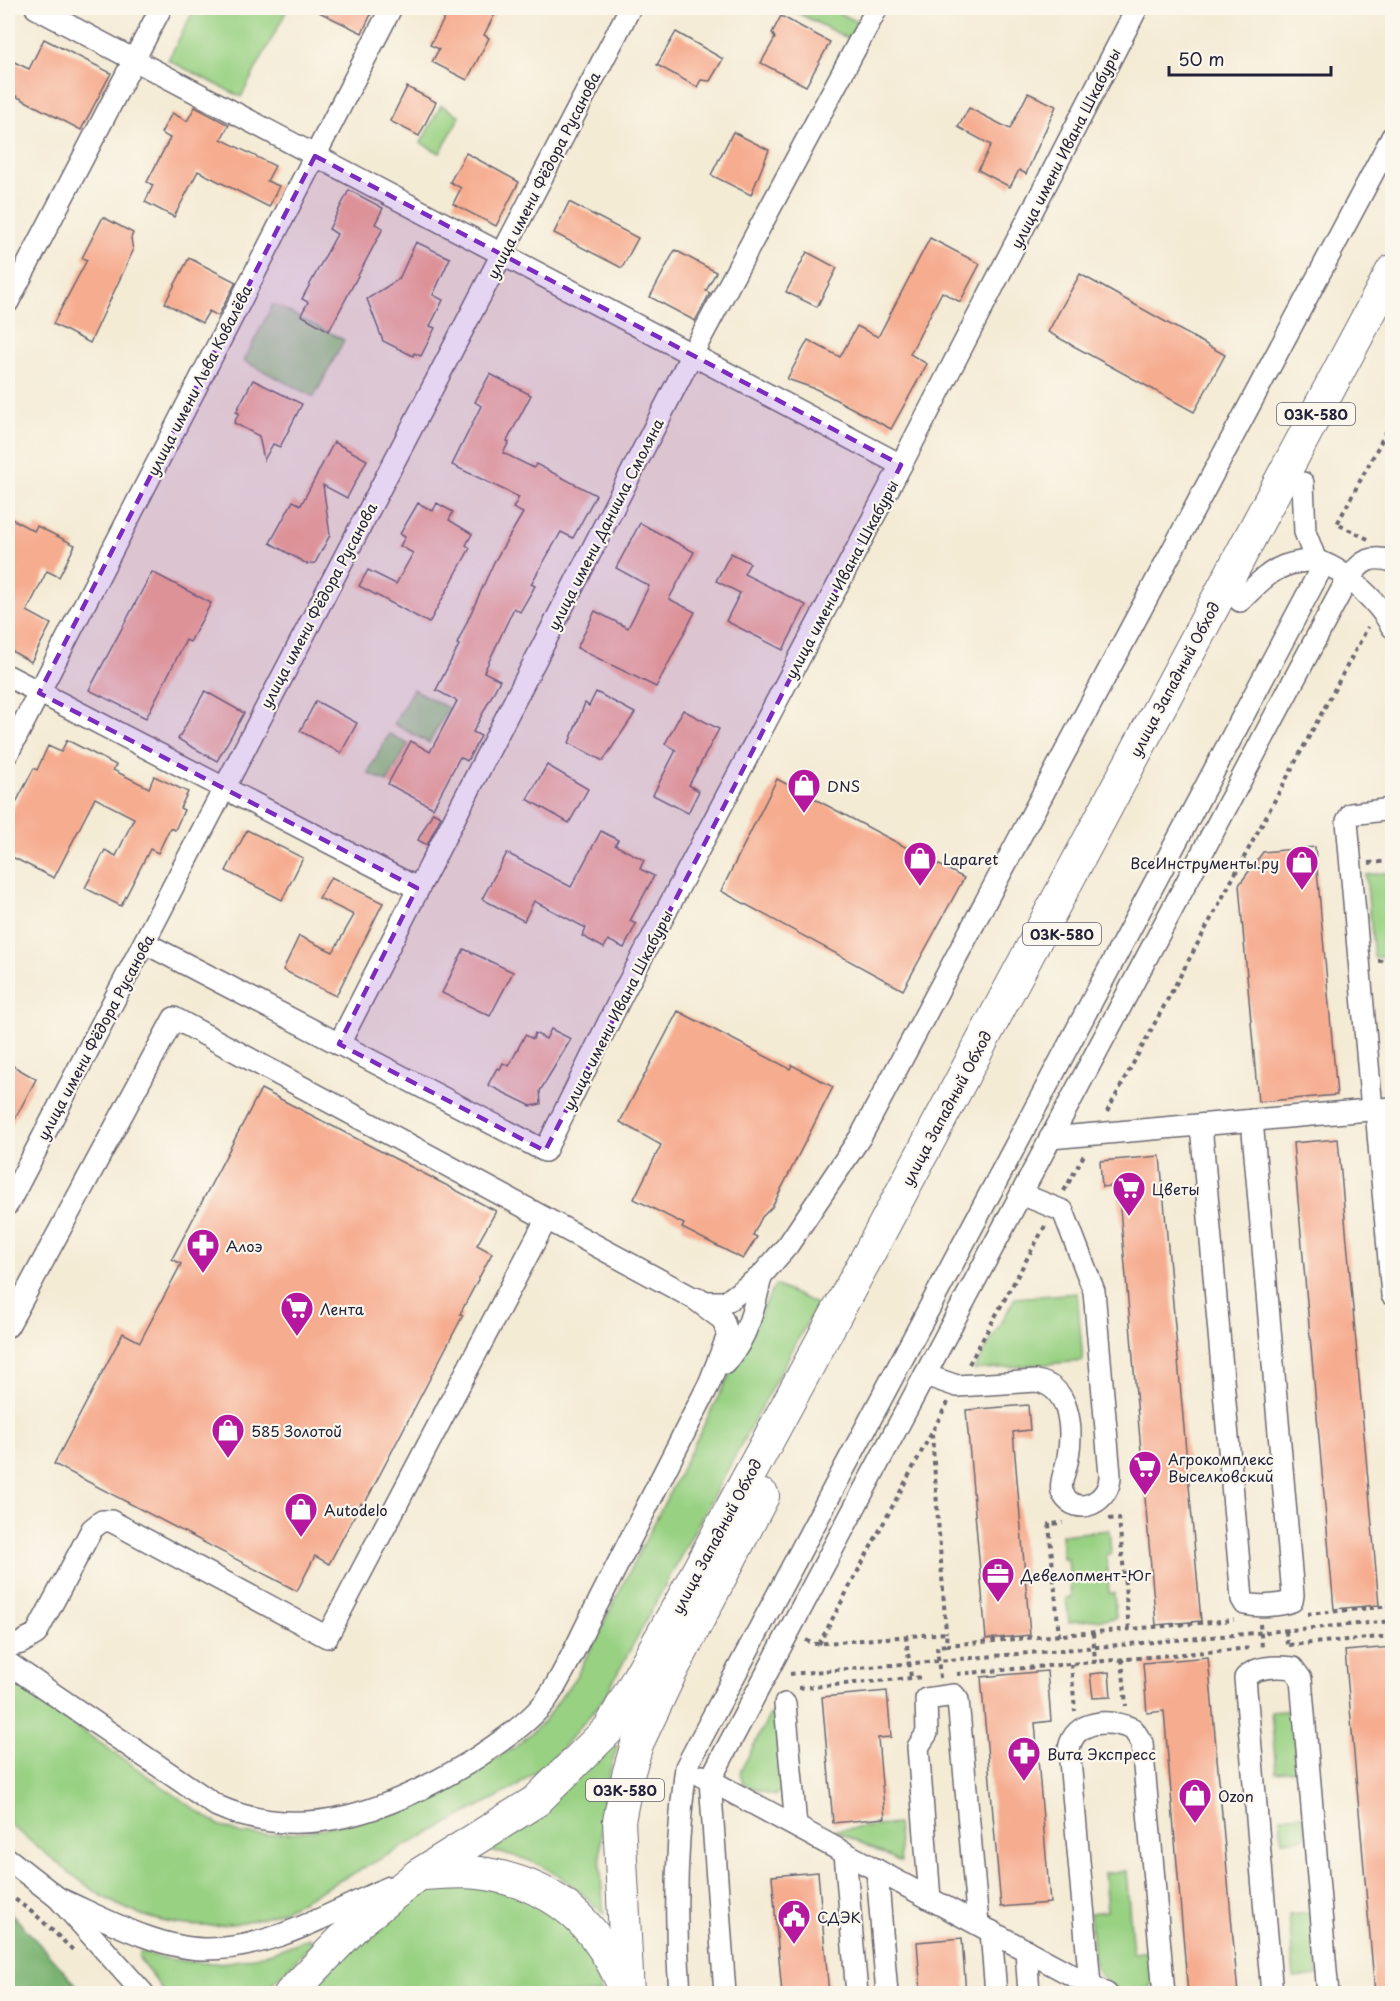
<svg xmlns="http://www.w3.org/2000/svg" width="1400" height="2001" font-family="'Playpen Sans',sans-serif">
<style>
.green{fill:#99d183;stroke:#5e7a5f;stroke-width:1.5}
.forest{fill:#7ab371;stroke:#4e6a56;stroke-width:1.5}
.building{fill:#f6ac8f}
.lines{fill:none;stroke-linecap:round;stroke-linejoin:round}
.minor-casing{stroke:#6c6871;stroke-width:24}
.highway-casing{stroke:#6c6871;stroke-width:34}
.path{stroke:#6c6871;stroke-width:4;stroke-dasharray:4.5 4.5;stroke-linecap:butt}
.minor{stroke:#fff;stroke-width:21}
.highway{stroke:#fff;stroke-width:32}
.marked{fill:#7b2cbf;fill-opacity:0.2;stroke:#7b2cbf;stroke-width:4.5;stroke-dasharray:12 8;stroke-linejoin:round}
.labels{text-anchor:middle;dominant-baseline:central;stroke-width:4.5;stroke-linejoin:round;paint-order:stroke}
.shield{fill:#fbf7ec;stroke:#636270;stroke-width:1.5}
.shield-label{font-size:14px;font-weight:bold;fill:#22223b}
.street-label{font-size:15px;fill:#22223b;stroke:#fbf7ec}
.poi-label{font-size:15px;fill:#22223b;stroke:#fbf7ec;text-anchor:start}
</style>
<rect width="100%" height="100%" fill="#fbf7ec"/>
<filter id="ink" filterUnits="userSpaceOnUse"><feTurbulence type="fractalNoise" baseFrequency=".0167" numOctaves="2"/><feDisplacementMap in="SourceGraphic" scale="12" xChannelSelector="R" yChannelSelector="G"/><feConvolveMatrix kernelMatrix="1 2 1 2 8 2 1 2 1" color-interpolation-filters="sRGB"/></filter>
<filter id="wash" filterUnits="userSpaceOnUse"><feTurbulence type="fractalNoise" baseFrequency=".008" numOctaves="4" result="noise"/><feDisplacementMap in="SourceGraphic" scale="24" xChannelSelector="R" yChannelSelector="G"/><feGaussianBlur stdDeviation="1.35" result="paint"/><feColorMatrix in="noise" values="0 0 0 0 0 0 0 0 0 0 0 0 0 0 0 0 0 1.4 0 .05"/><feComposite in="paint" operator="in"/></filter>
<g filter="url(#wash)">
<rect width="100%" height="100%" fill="#f4ebd5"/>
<g class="green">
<polygon points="195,8 288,8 241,97 168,60"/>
<polygon points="788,8 829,8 858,22 849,39"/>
<polygon points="441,105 460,116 440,153 421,143"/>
<polygon points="273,304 344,340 314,397 244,361"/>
<polygon points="413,689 448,708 429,743 394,724"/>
<polygon points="389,734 408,744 387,782 368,773"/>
<polygon points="1392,872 1392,956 1374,958 1366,875"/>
<path d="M775 1285 817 1304 603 1700 555 1756 516 1787 284 1910C223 1934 165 1932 107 1899 75 1880 38 1846 8 1823V1679L202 1814 219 1825 241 1834 265 1835 309 1831 383 1816 448 1786 513 1749 544 1721 577 1675Z"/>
<polygon points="1077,1293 1083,1361 974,1370 1015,1298"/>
<polygon points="1109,1530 1111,1554 1106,1555 1109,1593 1114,1593 1116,1618 1069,1622 1066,1598 1071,1597 1068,1559 1063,1559 1061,1535"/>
<polygon points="1295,1709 1300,1770 1276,1772 1271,1711"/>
<polygon points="770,1714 778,1714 782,1790 774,1796 743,1784 740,1772"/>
<path d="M610 1744 617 1747C598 1803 598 1855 604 1914 571 1882 540 1857 493 1852L489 1844Z"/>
<polygon points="1304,1815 1306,1838 1282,1840 1280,1817"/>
<polygon points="897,1824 901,1862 834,1830"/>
<path d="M1126 1871 1133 1953 1152 1951V1984L1143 1993C1087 1993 1094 1957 1090 1913L1107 1911 1104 1873Z"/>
<polygon points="446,1886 507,1887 557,1914 585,1948 602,1993 308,1994 337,1961 417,1895"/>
<polygon points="1312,1913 1318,1976 1294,1978 1289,1915"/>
<path d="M309 1938 313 1943 262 1993H165L139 1958 140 1952C210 1971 243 1965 309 1938Z"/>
</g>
<polygon class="forest" points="8,1910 12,1914 84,1993 8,1993"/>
<g id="blocks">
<g class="building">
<polygon points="311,8 374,8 362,33"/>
<polygon points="450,8 498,8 484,35 489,38 467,80 432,62 439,49 430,45"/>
<polygon points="781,16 830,42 806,86 761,63 775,38 772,33"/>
<polygon points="676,32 723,59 710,81 701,80 697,87 657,65"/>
<polygon points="44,39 111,73 81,130 8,92 8,59 29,69"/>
<polygon points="407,87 436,102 419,136 390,121"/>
<polygon points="1028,93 1056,106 1026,174 1019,170 1010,187 978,170 991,145 958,127 969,108 1010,129"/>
<polygon points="195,107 229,125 221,139 275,166 267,181 279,186 269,207 198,171 174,217 145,202 153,185 147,182 170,138 161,133 172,113 187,121"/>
<polygon points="733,132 769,150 751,195 711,175"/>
<polygon points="466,153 519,182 496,226 453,204 461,188 450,182"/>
<polygon points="349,190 383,208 375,224 383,228 329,331 301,315 308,302 302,299 337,234 329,229"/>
<polygon points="569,202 638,238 622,268 554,233"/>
<polygon points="103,217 133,233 131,238 133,251 90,343 53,324 87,260 82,258"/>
<polygon points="930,238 980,264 960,302 942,292 910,354 927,364 891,429 816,389 787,379 808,340 840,357 857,326 878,337"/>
<polygon points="416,242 450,258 433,295 443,300 430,326 435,328 421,356 414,353 413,356 383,341 367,299 399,279"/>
<polygon points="675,250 716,272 706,291 710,293 695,321 650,297"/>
<polygon points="807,252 837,268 817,307 786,292"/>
<polygon points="189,258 236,282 218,316 209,311 202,323 165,303"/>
<polygon points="1080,274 1225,355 1194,412 1048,332"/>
<polygon points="490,374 531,395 507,441 509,442 503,453 534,468 536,464 596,495 573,538 561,532 531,584 535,586 520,612 514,608 484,672 500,680 473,732 481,736 467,761 460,757 433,808 388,784 411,741 430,752 457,701 436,690 459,645 457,644 494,562 523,513 513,508 519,497 452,465 481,406 475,402"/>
<polygon points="253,380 302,404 280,447 273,444 264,460 259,436 234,423 239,413 236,412"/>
<polygon points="334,442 367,460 347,498 323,485 330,535 315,563 307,564 270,543 293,501 301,505"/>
<polygon points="418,503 433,511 437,503 453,512 449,520 472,534 466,545 470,548 429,623 359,586 368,570 396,584 413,553 400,546 405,537 400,534"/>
<polygon points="8,517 34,531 37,526 75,545 59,577 47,571 27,611 51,624 31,662 8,649"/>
<polygon points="640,523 694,552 669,599 695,612 656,687 577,648 595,611 628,628 649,586 616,568"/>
<polygon points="731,553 750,563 744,574 806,605 783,650 726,621 740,593 716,581"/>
<polygon points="152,572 211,603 190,642 186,640 146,718 89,690"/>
<polygon points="205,691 244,713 217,761 178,739"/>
<polygon points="596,692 635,713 603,761 569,743 585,703 589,706"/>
<polygon points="316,701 357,723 341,753 300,731"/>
<polygon points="683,710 719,729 689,785 699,791 688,813 653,795 676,750 665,744"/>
<polygon points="67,740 116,765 113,770 149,788 154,776 188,792 180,808 184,810 175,830 170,828 158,853 150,849 121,906 85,888 105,850 116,856 134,818 95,798 54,878 8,855 8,818 34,768 37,770 48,746 61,752"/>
<polygon points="547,765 588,789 569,823 527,799"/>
<polygon points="777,779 964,878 903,990 721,891"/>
<polygon points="433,812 441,816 427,845 418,840"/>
<polygon points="247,830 303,858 282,900 226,871"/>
<polygon points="601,831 618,840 615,845 644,860 640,869 654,876 630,921 636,924 624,948 608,940 604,948 582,936 586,928 534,901 524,921 482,899 507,853 571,887"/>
<polygon points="1315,847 1337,1095 1258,1102 1239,885 1263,852"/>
<polygon points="331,877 383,903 336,996 283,970 299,936 333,952 354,915 319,898"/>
<polygon points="464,949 513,972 490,1016 442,993"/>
<polygon points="678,1011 790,1069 792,1065 833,1087 772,1207 762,1217 753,1235 757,1237 743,1259 682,1228 684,1224 634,1199 661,1145 620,1122"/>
<polygon points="551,1029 571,1039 540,1091 541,1104 531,1106 488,1085 497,1068 500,1069 503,1063 509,1066 525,1035 533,1039 535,1033 546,1039"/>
<polygon points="8,1063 36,1079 8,1132"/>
<polygon points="261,1089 496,1211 477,1245 492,1253 460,1314 463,1315 364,1505 361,1503 329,1564 315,1556 297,1591 54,1464 123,1333 140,1342 181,1264 172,1259"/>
<polygon points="1338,1139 1379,1605 1334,1609 1293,1143"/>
<polygon points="1160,1156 1201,1621 1156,1625 1118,1185 1102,1187 1100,1161"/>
<polygon points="1028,1405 1030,1430 1013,1432 1030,1635 986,1639 966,1410"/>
<polygon points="1392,1647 1392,1994 1375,1994 1345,1651"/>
<polygon points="1208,1657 1238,1994 1188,1994 1164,1711 1147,1713 1143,1663"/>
<polygon points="1047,1671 1051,1721 1035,1723 1050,1903 1001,1907 981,1677"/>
<polygon points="1109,1672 1111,1697 1093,1698 1090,1674"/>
<polygon points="887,1691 891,1737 878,1738 885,1818 833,1823 822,1697"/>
<polygon points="818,1872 829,1994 782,1994 772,1876"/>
<polygon points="962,1938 966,1994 921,1994 917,1942"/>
</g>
</g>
</g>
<g filter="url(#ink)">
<use href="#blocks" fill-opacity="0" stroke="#6c6871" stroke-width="1.5"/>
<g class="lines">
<defs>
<g id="minor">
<polyline points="36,8 901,465"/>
<polyline points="8,302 161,8"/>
<polyline points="1303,483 1305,532 1316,561"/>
<path d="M1350 579C1360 560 1372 555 1392 561"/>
<path d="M1240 601C1253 589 1266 573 1284 566 1292 563 1307 560 1316 561 1342 566 1381 605 1392 627"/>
<polyline points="8,676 417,888"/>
<polyline points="8,753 391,8"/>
<polyline points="145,943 545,1151 622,995 901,465 1137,8"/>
<polyline points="339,1044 691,356 877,8"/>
<polyline points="1372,1110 1347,821 1351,814 1392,809"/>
<polyline points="1376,1110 1392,1295"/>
<path d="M1201 1125 1242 1599 1245 1604C1258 1607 1279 1606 1292 1601L1293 1595 1252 1120"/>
<polyline points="1050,1138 1392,1108"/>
<polyline points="8,1204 630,8"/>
<polyline points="695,1298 707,1302 726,1302 761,1276 788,1245 861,1136 1392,137"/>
<path d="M8 1326 174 1018 695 1299 723 1320 728 1335 709 1384C672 1457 635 1530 598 1603 581 1634 567 1670 547 1699 531 1722 493 1747 470 1762 394 1808 305 1845 217 1806L8 1663"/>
<path d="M726 1363C747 1338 755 1307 761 1276"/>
<path d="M925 1375 957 1386 1036 1381C1070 1386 1073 1428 1068 1457 1067 1467 1058 1485 1063 1494 1077 1519 1111 1501 1110 1475L1094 1291 1063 1211 1021 1194"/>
<polyline points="8,1646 21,1643 36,1634 92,1529 102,1521 111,1521 327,1637 546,1220"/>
<polyline points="785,1704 796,1826"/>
<polyline points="702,1776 1107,1994"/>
<polyline points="845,1853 857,1994"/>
<polyline points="8,1859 58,1898 144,1994"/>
<polyline points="877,1870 887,1994"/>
<path d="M58 1898C101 1917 156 1948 204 1949 270 1950 332 1912 390 1887"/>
<polyline points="930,1899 918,1747 927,1733 926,1699 954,1695 958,1700 978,1924"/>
<polyline points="991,1931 996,1994"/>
<polyline points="1026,1950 1029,1994"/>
<path d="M1090 1984 1069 1749C1074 1719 1110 1719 1133 1729L1142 1743 1164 1994"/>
<path d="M680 1994C674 1917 676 1843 686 1767L1323 565"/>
<polyline points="725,1994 710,1780 1348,578"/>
<path d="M1272 1994 1245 1678C1255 1666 1277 1666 1293 1668L1301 1679 1328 1994"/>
</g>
<g id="highway">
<path d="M422 1874C445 1873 470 1870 492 1875 557 1888 595 1923 622 1982"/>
<polyline points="290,1994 358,1923 418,1875 536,1801 609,1729 683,1598 874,1244 1392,271"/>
<polyline points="628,1994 619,1821 628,1775 637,1744 671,1672 763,1496"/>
</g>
</defs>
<use href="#minor" class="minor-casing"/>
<use href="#highway" class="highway-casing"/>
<g class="path">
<polyline points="1368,539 1337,524 1392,421"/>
<polyline points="1369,863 1392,861"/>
<polyline points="1378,961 1392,960"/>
<polyline points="1107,1112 1368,627"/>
<polyline points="1064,1191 1084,1155"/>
<polyline points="969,1364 1045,1226"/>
<polyline points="932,1434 946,1633"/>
<polyline points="1109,1519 1119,1518 1129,1630"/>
<polyline points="1307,1614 1392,1606"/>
<polyline points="1260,1624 1262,1647"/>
<polyline points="1286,1631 1287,1645"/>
<polyline points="1093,1633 1095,1662"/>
<polyline points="906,1636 911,1678"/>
<polyline points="1059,1636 1049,1524 1063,1523"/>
<polyline points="806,1640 814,1644 946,1633 947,1645 1234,1620"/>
<polyline points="819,1644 948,1402"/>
<polyline points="1289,1645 1392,1636"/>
<polyline points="1122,1659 1126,1706"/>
<polyline points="1071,1664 1075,1711"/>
<polyline points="790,1674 1392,1621"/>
<polyline points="957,1674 1251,1648"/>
<polyline points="940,1678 937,1646 947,1645"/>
<polyline points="799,1688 923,1677"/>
<polyline points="8,1894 37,1916 75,1952"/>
</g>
<use href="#minor" class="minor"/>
<use href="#highway" class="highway"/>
</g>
</g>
<path class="marked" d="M315 156 901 465 545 1151 339 1044 417 888 39 693Z"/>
<defs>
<symbol id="shop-pin" viewBox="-11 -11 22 30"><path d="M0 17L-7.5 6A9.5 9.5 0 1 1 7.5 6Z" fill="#b5179e" stroke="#fbf7ec"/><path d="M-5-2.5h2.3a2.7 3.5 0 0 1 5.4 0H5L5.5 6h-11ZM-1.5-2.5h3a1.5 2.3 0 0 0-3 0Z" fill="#fff"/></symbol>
<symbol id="supermarket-pin" viewBox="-11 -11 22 30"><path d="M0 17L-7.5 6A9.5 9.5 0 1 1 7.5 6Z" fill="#b5179e" stroke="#fbf7ec"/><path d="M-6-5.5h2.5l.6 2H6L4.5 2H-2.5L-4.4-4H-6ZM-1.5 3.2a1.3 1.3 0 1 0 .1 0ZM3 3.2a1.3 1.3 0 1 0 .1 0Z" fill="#fff"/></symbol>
<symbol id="pharmacy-pin" viewBox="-11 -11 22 30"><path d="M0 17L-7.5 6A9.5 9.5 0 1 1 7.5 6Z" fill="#b5179e" stroke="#fbf7ec"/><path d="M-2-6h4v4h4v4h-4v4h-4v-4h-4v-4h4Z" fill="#fff"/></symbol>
<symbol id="office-pin" viewBox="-11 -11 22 30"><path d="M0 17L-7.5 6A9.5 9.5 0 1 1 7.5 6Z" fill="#b5179e" stroke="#fbf7ec"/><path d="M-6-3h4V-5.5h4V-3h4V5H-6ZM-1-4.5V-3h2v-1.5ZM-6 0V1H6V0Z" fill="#fff"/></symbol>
<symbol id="civic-pin" viewBox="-11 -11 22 30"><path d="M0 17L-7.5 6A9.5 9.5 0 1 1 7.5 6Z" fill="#b5179e" stroke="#fbf7ec"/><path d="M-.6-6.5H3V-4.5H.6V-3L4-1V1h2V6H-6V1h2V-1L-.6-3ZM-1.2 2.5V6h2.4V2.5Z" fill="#fff"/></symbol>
</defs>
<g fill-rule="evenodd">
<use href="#shop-pin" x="785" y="766" width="38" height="52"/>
<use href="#shop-pin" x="901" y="839" width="38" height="52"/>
<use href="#shop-pin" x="1283" y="843" width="38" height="52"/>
<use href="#supermarket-pin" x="1110" y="1169" width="38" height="52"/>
<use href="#pharmacy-pin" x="184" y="1226" width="38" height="52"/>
<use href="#supermarket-pin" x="278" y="1289" width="38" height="52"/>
<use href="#shop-pin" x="209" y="1411" width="38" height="52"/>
<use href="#supermarket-pin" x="1126" y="1448" width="38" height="52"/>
<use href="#shop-pin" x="282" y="1490" width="38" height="52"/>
<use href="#office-pin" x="979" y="1555" width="38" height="52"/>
<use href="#pharmacy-pin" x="1005" y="1734" width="38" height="52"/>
<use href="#shop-pin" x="1176" y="1776" width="38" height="52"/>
<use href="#civic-pin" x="775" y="1897" width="38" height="52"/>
</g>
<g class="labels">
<g class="shield">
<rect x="1277" y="403" width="78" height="22" rx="4.5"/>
<rect x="1023" y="923" width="78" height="22" rx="4.5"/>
<rect x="586" y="1779" width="78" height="22" rx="4.5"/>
</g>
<g class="shield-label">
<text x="1316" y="414">03К-580</text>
<text x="1062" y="934">03К-580</text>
<text x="625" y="1790">03К-580</text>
</g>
<g class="street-label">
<text transform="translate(1065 148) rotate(-63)">улица имени Ивана Шкабуры</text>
<text transform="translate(543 175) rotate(-63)">улица имени Фёдора Русанова</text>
<text transform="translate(199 380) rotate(-63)">улица имени Льва Ковалёва</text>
<text transform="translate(605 524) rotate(-63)">улица имени Даниила Смоляна</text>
<text transform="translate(841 579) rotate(-62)">улица имени Ивана Шкабуры</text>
<text transform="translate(318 605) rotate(-62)">улица имени Фёдора Русанова</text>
<text transform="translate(1174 679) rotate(-62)">улица Западный Обход</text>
<text transform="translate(617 1010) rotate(-63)">улица имени Ивана Шкабуры</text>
<text transform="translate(95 1037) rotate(-62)">улица имени Фёдора Русанова</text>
<text transform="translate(946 1108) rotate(-62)">улица Западный Обход</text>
<text transform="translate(716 1536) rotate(-62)">улица Западный Обход</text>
</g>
<g class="poi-label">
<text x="827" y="785">DNS</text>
<text x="943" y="858">Laparet</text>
<text x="1279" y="862" text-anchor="end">ВсеИнструменты.ру</text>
<text x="1152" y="1188">Цветы</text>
<text x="226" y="1245">Алоэ</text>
<text x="320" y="1308">Лента</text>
<text x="251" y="1430">585 Золотой</text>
<text x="1168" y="1458">Агрокомплекс<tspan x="1168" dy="17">Выселковский</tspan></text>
<text x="324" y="1509">Autodelo</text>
<text x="1021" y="1574">Девелопмент-Юг</text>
<text x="1047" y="1753">Вита Экспресс</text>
<text x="1218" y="1795">Ozon</text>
<text x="817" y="1916">СДЭК</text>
</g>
</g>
<rect width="1400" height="2001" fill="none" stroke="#fbf7ec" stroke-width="30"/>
<path d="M1169 66v9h162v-9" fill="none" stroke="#22223b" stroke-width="3"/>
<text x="1178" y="66" font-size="18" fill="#22223b" stroke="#fbf7ec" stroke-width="4.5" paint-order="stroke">50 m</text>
</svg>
